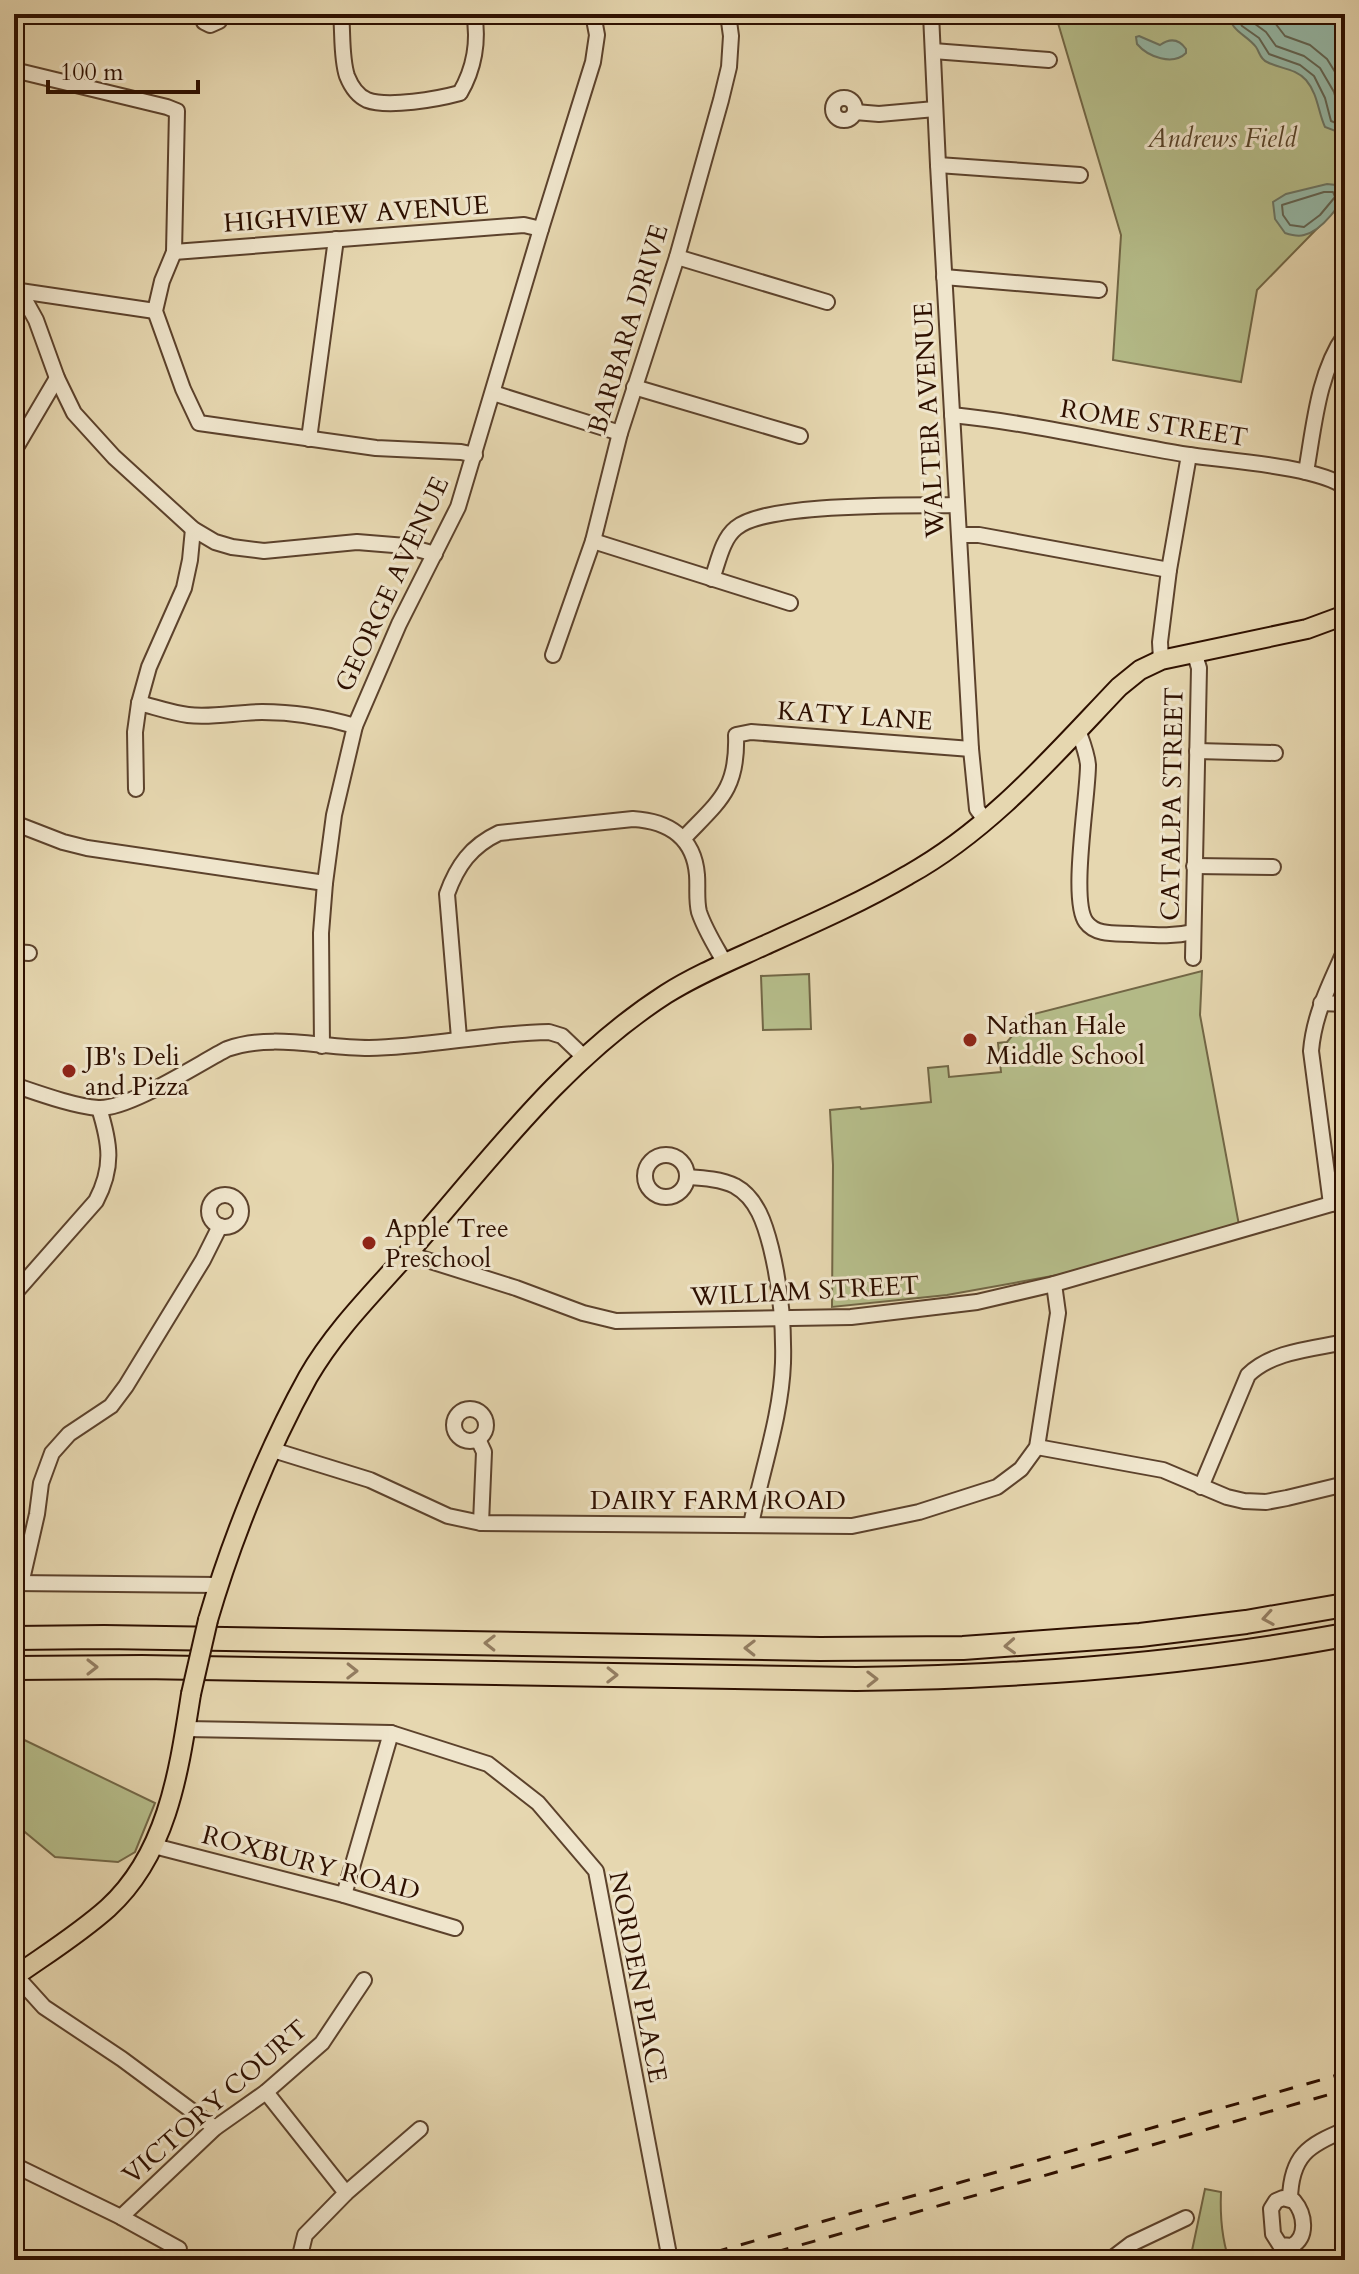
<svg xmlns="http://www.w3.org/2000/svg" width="1359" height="2274" font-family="Cardo,serif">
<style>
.green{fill:#b6be8b;stroke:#726746;stroke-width:2}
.water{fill:#96baa9;stroke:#6c7665;stroke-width:2}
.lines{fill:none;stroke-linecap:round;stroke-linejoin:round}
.shore{stroke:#626554;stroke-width:2}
.minor-casing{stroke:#5c422c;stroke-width:18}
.major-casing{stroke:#2e1000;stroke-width:22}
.highway-casing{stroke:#2e1000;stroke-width:26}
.minor{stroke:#efe5cc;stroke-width:14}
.major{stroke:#e6d7b0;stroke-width:18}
.highway{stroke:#e6d7b0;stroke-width:22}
.rail{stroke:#2e1000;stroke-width:3;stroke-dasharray:14 14;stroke-linecap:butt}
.major-bridge-casing{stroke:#2e1000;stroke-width:22;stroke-linecap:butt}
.major-bridge{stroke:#e6d7b0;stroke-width:18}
.oneway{stroke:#937d61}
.poi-dot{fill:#8f2418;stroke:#efe5cc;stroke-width:3}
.labels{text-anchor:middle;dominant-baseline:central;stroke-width:6;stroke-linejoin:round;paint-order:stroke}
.park-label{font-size:26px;font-style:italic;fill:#57442a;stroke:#efe5cc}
.street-label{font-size:26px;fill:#2e1000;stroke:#efe5cc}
.poi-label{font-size:26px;fill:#2e1000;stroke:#efe5cc;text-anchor:start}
</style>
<rect width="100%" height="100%" fill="#e6d7b0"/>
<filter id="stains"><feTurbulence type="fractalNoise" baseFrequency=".0025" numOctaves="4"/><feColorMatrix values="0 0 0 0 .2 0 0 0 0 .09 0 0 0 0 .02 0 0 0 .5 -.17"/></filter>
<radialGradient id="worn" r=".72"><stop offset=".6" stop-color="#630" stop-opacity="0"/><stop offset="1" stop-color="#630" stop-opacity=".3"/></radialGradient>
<g class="green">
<polygon points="1061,14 1345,14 1345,200 1257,290 1241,382 1113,360 1121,235 1058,23"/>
<polygon points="1202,971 1200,1015 1239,1225 1058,1275 947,1295 832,1307 833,1165 830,1110 860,1107 861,1109 931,1102 928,1068 948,1066 949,1077 1001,1072 998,1043 1007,1042 1023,1023 1026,1016"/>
<polygon points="809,974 811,1029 763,1030 761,976"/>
<polygon points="14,1735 155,1803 135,1852 118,1862 55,1857 14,1823"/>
<path d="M1205 2189 1221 2192C1220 2215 1222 2239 1229 2260H1190Z"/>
</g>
<g class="water">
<path d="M1229 14H1341L1345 24V129L1338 132 1325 127C1318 112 1318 94 1306 80 1295 68 1280 69 1267 62 1260 59 1260 53 1256 47 1246 34 1231 32 1229 14Z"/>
<path d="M1139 36 1160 45C1170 38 1179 39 1186 49V53C1173 66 1148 57 1137 44L1136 37Z"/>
<path d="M1327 184 1345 186C1345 203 1321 231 1304 235 1298 237 1291 235 1285 233L1275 219 1273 202 1286 194Z"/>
</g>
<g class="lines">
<g class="shore">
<polyline points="1236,14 1242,26 1259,38 1269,54 1300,65 1314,76 1325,98 1331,121 1336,123 1345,122"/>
<polyline points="1247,14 1251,21 1266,32 1276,46 1304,56 1320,68 1334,92 1339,110 1345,112"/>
<polyline points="1262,14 1275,23 1285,36 1310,45 1327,59 1345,88"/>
<polygon points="1324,192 1333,192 1335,197 1320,215 1304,227 1290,225 1283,215 1282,205"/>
</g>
<defs>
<g id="minor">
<polyline points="202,14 204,22 210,25 219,21 221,14"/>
<path d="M341 14C343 33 341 58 347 76 351 86 358 96 367 100 388 108 438 99 460 93 474 69 479 41 474 14"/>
<polyline points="931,14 938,165 971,749 977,809 985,820"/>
<polyline points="933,51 1049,60"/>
<polyline points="14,70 167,107 177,111 174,252 162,281 155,311 183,389 199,423 376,448 461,452 475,455"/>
<circle cx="844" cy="109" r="11"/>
<polyline points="855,112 879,114 935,109"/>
<polyline points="938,165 1080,175"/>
<polyline points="174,252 524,225 541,229"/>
<polyline points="677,257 827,302"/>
<polyline points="944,277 1099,290"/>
<polyline points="14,290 20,291 36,320 57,378 74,413 114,457 193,529 215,542 232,547 264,551 357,542 406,546 435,554"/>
<polyline points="20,291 155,311"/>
<polyline points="634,387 800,436"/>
<polyline points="493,393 620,433"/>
<path d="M952 415C1032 423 1110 442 1189 455 1228 461 1316 466 1345 487"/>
<polyline points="309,439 336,239"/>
<polyline points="14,451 57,378"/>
<path d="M1306 472C1314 427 1318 373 1345 335"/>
<polyline points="960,535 979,535 1169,570"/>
<polyline points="593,541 790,603"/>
<path d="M712 579C718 563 722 539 736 528 766 502 913 506 957 505"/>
<polyline points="553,655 593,541 620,433 677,257 721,100 729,67 731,36 728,14"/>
<polyline points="1161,660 1160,642 1169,570 1189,455"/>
<path d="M139 703C155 707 172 713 188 715 213 718 237 712 262 712 295 712 324 717 355 726"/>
<path d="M1078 730C1082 741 1087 753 1088 765 1088 797 1070 900 1086 922 1096 936 1117 933 1132 934 1153 935 1172 937 1193 932"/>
<polyline points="1197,751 1275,753"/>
<polyline points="136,789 135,732 139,703 149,667 184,588 190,560 193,529"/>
<polyline points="14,823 63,842 87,848 325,883"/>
<path d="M684 838C719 801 738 790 736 735L751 732 971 749"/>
<polyline points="1194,866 1273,867"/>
<polyline points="14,952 29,953"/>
<polyline points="1193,958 1199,668 1194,652"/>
<polyline points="1321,1003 1345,1004"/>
<path d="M459 1038 447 894C457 866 471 846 499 833L633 819C668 821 694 837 697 875 698 887 696 900 699 912 705 930 716 947 725 963"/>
<polyline points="322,1046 321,933 325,883 334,815 355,726 399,624 458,507 541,229 593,62 597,35 593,14"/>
<path d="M14 1085C38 1093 73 1106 98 1108 128 1110 198 1064 227 1049 272 1033 321 1048 369 1048 429 1047 488 1033 549 1032L562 1036 585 1058"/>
<circle cx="666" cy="1176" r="21"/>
<path d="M687 1177C702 1178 721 1179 735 1186 757 1198 765 1224 771 1248 780 1285 784 1325 783 1363 781 1418 761 1472 751 1525"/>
<circle cx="225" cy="1211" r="16"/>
<path d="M1331 1204 1311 1051C1314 1014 1330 984 1345 950"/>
<polyline points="408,1254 516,1288 583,1313 616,1321 851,1317 977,1302 1054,1284 1345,1200"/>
<path d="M14 1294 96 1201C114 1167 110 1143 99 1108"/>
<circle cx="470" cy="1425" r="16"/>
<polyline points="478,1439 484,1452 481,1523"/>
<polyline points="1037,1447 1163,1470 1227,1497 1244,1501 1266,1502 1287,1498 1345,1484"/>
<polyline points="273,1450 370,1480 448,1516 481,1523 852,1526 919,1512 997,1487 1021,1469 1037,1447 1058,1313 1054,1284"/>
<path d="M1201 1487 1248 1375C1273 1351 1312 1349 1345 1342"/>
<polyline points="14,1583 218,1585"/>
<polyline points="21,1584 37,1514 41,1483 52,1453 69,1434 111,1406 126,1386 203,1260 220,1226"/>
<polyline points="186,1729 391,1733 488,1764 538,1803 596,1871 670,2260"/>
<polyline points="154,1846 344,1895 455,1928"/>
<polyline points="344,1895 391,1733"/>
<polyline points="16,1976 44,2007 122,2059 215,2128"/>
<polyline points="266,2092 346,2193"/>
<polyline points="14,2165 121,2217 179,2249"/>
<path d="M1283 2198 1294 2201C1305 2214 1308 2237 1292 2246L1280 2245 1273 2234 1271 2209 1276 2201Z"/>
<path d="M1290 2199C1291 2156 1308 2145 1345 2130"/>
<polyline points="121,2217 215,2128 266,2092 322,2043 364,1980"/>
<polyline points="299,2260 305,2235 346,2193 420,2129"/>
<polyline points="1110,2260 1131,2244 1186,2218"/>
</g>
<g id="major">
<path d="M208 1620C231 1541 268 1449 308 1377 335 1330 374 1292 410 1251 489 1161 563 1060 666 994 696 975 730 961 763 946 812 924 862 902 908 875 991 829 1054 755 1119 687L1140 670 1161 660 1307 629 1345 615"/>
<path d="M14 1977C45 1955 79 1934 108 1908 168 1853 179 1770 191 1694"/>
</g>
<g id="highway">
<polyline points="14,1638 104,1637 820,1649 963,1648 1140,1635 1246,1622 1345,1605"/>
<path d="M14 1668 142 1667 856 1679C1021 1677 1183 1665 1345 1635"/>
</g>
</defs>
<use href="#minor" class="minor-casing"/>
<use href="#major" class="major-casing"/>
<use href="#highway" class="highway-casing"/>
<use href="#minor" class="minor"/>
<use href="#major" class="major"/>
<use href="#highway" class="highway"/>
<g class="rail">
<polyline points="687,2260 1345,2073"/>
<polyline points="748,2260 1345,2090"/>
</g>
<defs>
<polyline id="major-bridge" points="191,1694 208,1620"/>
</defs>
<use href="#major-bridge" class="major-bridge-casing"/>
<use href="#major-bridge" class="major-bridge"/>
</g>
<defs><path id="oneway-chevron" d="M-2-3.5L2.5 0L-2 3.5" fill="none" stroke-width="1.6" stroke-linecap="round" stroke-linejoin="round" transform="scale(2)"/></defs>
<g class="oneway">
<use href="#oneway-chevron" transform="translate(1268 1618) rotate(171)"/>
<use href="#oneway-chevron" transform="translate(490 1643) rotate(-179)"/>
<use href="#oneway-chevron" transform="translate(1010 1646) rotate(177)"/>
<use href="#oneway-chevron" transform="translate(750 1648) rotate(-179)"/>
<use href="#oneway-chevron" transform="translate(92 1667)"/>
<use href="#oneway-chevron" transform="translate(352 1671) rotate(1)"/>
<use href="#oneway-chevron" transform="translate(612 1675) rotate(1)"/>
<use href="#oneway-chevron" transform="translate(872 1679) rotate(-1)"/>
</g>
<g class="poi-dot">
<circle cx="970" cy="1040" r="8"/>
<circle cx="69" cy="1071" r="8"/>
<circle cx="369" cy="1243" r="8"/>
</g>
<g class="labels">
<g class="park-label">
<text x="1222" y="138">Andrews Field</text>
</g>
<g class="street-label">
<text transform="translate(356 214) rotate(-4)">HIGHVIEW AVENUE</text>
<text transform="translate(628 329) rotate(-73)">BARBARA DRIVE</text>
<text transform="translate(929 420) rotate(-93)">WALTER AVENUE</text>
<text transform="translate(1154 423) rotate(9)">ROME STREET</text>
<text transform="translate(392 584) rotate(-65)">GEORGE AVENUE</text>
<text transform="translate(855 716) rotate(4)">KATY LANE</text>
<text transform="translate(1172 804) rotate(-89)">CATALPA STREET</text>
<text transform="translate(805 1291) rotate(-3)">WILLIAM STREET</text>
<text x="718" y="1500">DAIRY FARM ROAD</text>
<text transform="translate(311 1863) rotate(15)">ROXBURY ROAD</text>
<text transform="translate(638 1977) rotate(79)">NORDEN PLACE</text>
<text transform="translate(215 2102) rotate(-41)">VICTORY COURT</text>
</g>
<g class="poi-label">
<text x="986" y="1025">Nathan Hale<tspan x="986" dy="30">Middle School</tspan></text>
<text x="85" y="1056">JB's Deli<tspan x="85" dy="30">and Pizza</tspan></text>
<text x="385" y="1228">Apple Tree<tspan x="385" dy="30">Preschool</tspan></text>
</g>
</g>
<rect width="1359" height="2274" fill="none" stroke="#e6d7b0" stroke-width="48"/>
<rect x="16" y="16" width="1327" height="2242" fill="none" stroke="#2e1000" stroke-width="4"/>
<rect x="24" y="24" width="1311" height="2226" fill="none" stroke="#2e1000" stroke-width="2"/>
<path d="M48 80v12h150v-12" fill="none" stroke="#2e1000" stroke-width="4"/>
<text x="60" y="80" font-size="24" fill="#2e1000" stroke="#efe5cc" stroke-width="6" paint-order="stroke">100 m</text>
<rect width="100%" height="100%" filter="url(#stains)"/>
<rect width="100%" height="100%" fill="url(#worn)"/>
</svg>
